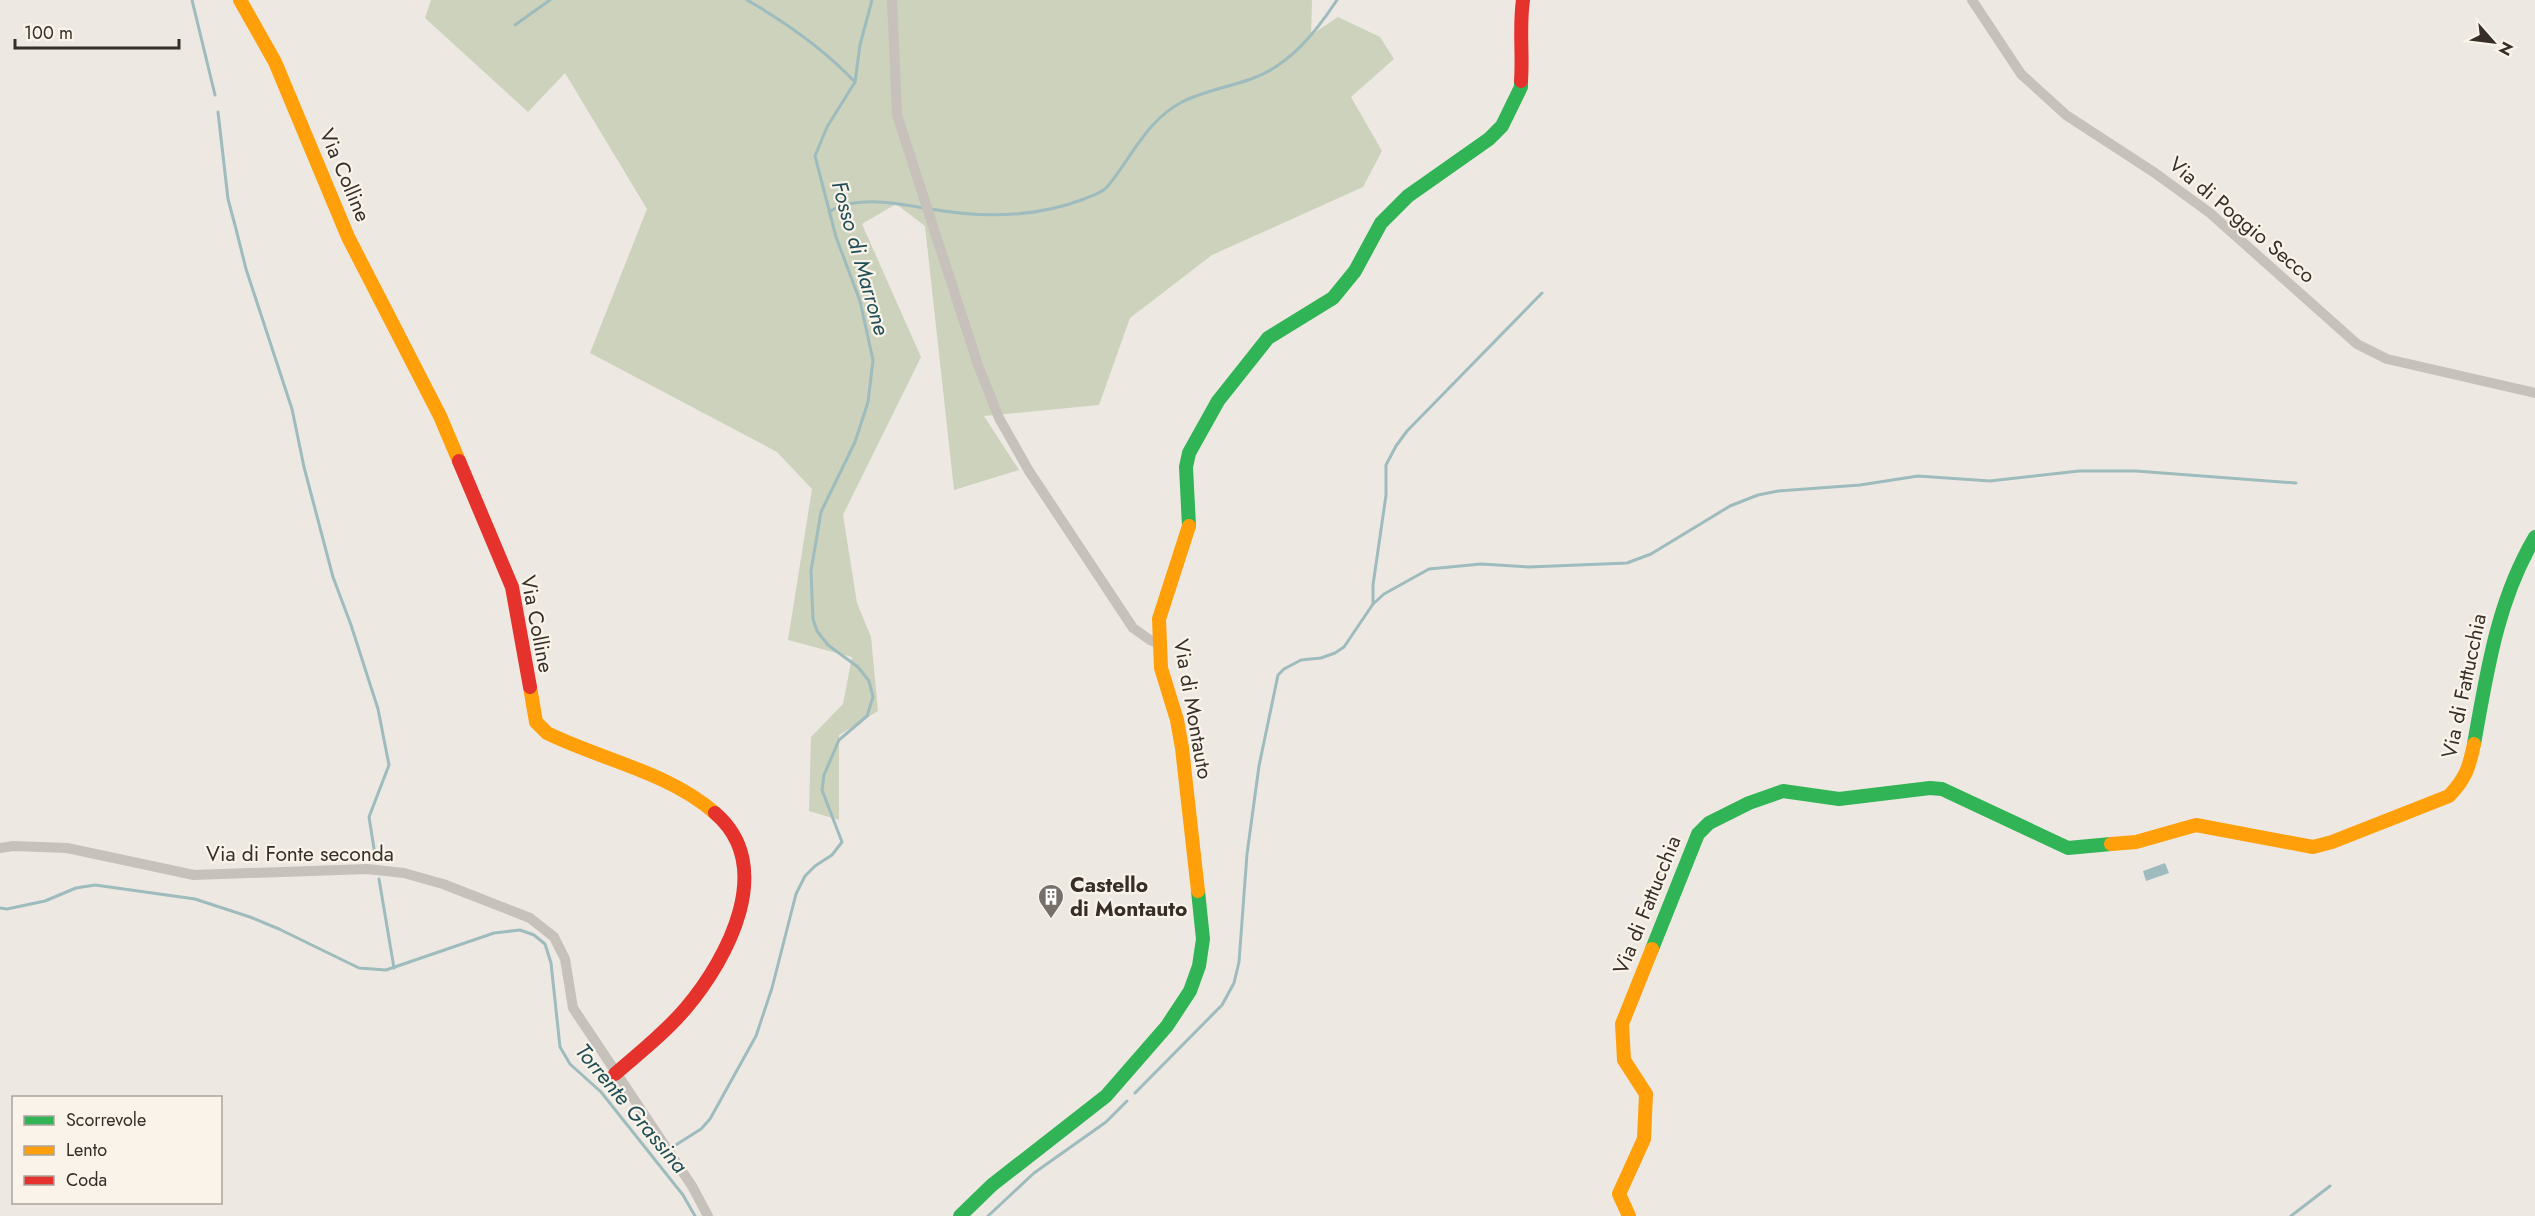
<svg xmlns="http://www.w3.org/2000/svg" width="2535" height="1216" font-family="Jost,sans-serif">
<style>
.green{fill:#ccd2bc}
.water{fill:#9ebbbe}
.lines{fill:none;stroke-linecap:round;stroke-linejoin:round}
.stream{stroke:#9ebbbe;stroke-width:3}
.street{stroke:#c6c1bb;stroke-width:10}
.fast{stroke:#30b455;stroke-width:14}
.slow{stroke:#ff9f0a;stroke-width:14}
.jam{stroke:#e5322d;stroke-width:14}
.labels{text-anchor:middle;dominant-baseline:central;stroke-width:4.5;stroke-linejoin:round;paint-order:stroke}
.street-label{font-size:21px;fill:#372e29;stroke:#f9f3e9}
.poi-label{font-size:21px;font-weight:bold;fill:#372e29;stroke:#f9f3e9;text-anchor:start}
.water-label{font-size:22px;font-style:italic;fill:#1f4e57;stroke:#f9f3e9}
</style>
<rect width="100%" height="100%" fill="#ede9e2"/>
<polygon class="green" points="431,0 1312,0 1311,35 1338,17 1380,37 1394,59 1351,97 1382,151 1363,187 1212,255 1130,318 1099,405 984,416 1019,470 954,490 925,226 896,204 862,224 921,357 843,515 857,603 871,637 878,711 839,735 839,820 809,811 811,737 843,704 852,657 788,640 812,489 777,452 590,353 647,209 565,73 528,112 425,18"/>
<polygon class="water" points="2165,863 2169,873 2146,881 2143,871"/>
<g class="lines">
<g class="stream">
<polyline points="192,0 215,95"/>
<path d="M747 0C787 23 823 48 855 82"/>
<polyline points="515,25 550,0"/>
<polyline points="218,112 228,199 236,229 246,269 292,409 304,467 333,577 351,625 378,709 389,765 369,817 376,861"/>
<path d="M931 209C982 218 1035 218 1084 199 1091 196 1102 193 1107 187 1132 157 1146 121 1182 102 1203 91 1229 87 1251 79 1289 66 1316 32 1337 0"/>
<path d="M829 212C854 195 896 203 924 208"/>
<polyline points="1373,604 1373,585 1386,495 1386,465 1396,446 1407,431 1542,293"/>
<polyline points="379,879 394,968"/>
<polyline points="0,908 7,909 45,901 76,888 95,885 195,899 250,917 279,929 359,968 386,970 494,933 520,930 534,935 545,944 551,963 560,1047 570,1064 601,1092 683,1195 695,1216"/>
<polyline points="1135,1093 1222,1005 1234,983 1239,962 1247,854 1259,766 1278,675 1284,669 1301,660 1321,658 1335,653 1344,647 1373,604 1384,594 1429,569 1481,564 1529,567 1627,563 1651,554 1730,506 1758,495 1778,491 1860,485 1918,476 1990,481 2079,471 2136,471 2296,483"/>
<polyline points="671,1148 701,1129 710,1119 756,1036 772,988 796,894 805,876 815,866 832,855 842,842 822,790 824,775 839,740 867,716 873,697 869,681 858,667 828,645 817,631 813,619 811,571 821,512 855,442 868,402 873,360 860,301 836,237 815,156 827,127 855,82 860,45 872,0"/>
<polyline points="988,1216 1034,1173 1106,1122 1127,1101"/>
<polyline points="2291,1216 2330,1186"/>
</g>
<g class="street">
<polyline points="892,0 897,115 978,365 999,418 1029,471 1133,628 1150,640 1158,643"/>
<polyline points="1972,0 2021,74 2066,115 2155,173 2210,213 2357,344 2387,359 2535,393"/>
<polyline points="0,848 13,846 67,848 194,875 367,869 404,873 443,884 530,918 554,937 565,959 573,1008 692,1186 708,1216"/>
</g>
<g class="fast">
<polyline points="1189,526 1186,467 1189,453 1218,401 1268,338 1333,298 1355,271 1381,223 1408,196 1489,139 1502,126 1521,87 1521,81"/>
<path d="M2474 744C2487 672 2497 601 2535 537"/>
<polyline points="1652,949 1698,834 1709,823 1749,803 1783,791 1839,799 1930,788 1942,789 2068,848 2111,844"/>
<polyline points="960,1216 992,1185 1106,1096 1167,1026 1190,991 1199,966 1203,939 1198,891"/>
</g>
<g class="slow">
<polyline points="240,0 275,62 348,237 440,416 459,461"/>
<polyline points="1189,526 1159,619 1161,668 1177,720 1182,748 1198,891"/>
<path d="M530 687 536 722 547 733C602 760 668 772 715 813"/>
<path d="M2111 844 2136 842 2196 825 2313 847 2332 842 2449 796C2466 778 2469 768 2474 744"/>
<polyline points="1629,1216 1619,1194 1644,1139 1646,1094 1624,1060 1622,1024 1652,949"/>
</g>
<g class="jam">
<path d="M1521 81C1523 53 1519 27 1523 0"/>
<polyline points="459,461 512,587 530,687"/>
<path d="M615 1074C639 1053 665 1033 686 1008 728 958 777 866 715 813"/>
</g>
</g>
<defs>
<symbol id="building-pin" viewBox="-11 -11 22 30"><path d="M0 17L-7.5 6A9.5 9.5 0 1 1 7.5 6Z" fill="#776f6a" stroke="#f9f3e9"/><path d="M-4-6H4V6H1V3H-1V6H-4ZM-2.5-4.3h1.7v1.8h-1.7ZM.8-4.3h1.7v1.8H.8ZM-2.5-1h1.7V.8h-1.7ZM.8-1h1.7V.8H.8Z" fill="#fff"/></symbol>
</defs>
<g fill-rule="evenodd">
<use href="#building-pin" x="1036" y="882" width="30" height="40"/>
</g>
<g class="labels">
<g class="street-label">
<text transform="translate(345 175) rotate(67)">Via Colline</text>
<text transform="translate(2242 220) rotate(40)">Via di Poggio Secco</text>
<text transform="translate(537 624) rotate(79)">Via Colline</text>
<text transform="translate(2464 686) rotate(-78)">Via di Fattucchia</text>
<text transform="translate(1193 709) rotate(80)">Via di Montauto</text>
<text x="300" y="854">Via di Fonte seconda</text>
<text transform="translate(1647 905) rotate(-68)">Via di Fattucchia</text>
</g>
<g class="poi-label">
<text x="1070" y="885">Castello<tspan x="1070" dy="24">di Montauto</tspan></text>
</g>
<g class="water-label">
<text transform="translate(861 258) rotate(74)">Fosso di Marrone</text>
<text transform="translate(632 1108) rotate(50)">Torrente Grassina</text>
</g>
</g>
<rect x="12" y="1096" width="210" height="108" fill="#f9f3e9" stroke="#aba49c" stroke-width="1.5"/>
<rect x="24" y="1116" width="30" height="9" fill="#30b455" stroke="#aba49c" stroke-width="1.5"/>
<text x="66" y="1126" font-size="18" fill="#372e29">Scorrevole</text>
<rect x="24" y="1146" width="30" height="9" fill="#ff9f0a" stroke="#aba49c" stroke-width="1.5"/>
<text x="66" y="1156" font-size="18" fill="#372e29">Lento</text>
<rect x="24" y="1176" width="30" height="9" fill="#e5322d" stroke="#aba49c" stroke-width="1.5"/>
<text x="66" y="1186" font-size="18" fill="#372e29">Coda</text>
<g transform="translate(2493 42) rotate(118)" stroke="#f9f3e9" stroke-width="4.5" paint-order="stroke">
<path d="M0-4.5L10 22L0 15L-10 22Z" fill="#372e29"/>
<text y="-9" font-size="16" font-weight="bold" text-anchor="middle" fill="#372e29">N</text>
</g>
<path d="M15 39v9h164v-9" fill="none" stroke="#372e29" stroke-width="3"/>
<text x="24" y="39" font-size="18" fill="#372e29" stroke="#f9f3e9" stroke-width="4.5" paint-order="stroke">100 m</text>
</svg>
